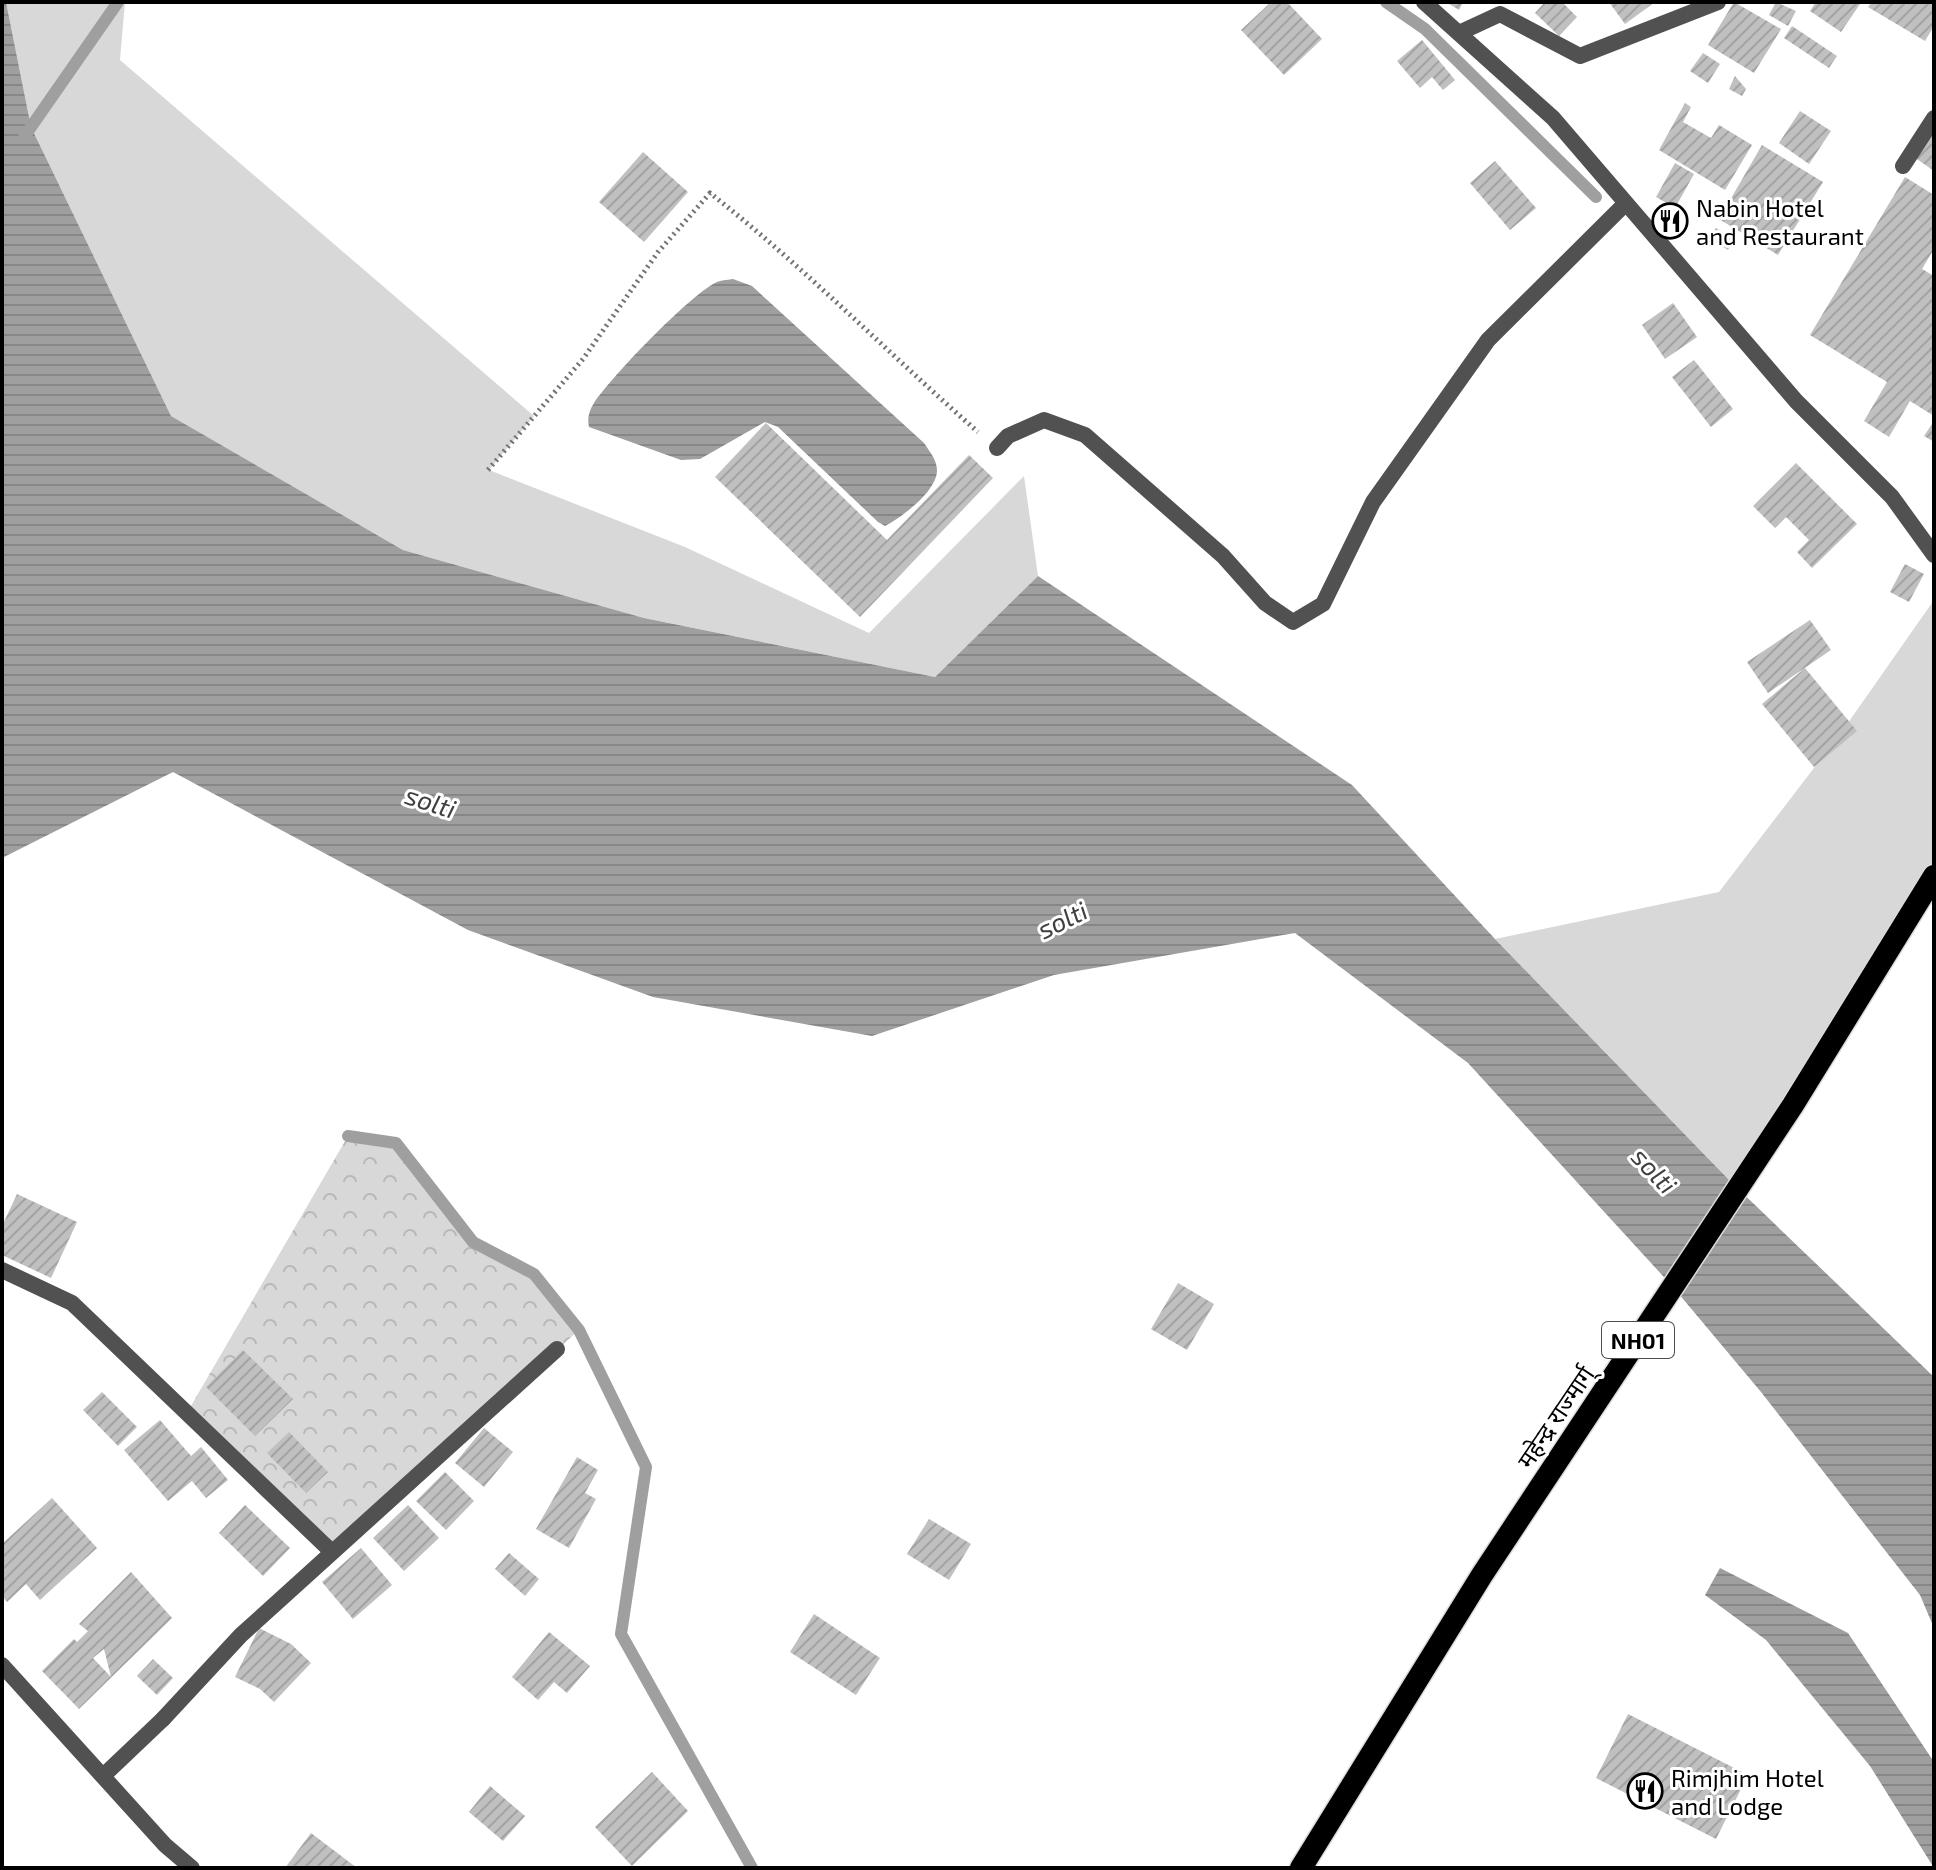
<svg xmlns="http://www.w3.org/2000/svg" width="1936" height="1870" font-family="'Exo 2','Noto Sans Devanagari',sans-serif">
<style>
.grass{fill:#d8d8d8}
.forest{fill:url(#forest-crowns)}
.water{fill:url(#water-rules)}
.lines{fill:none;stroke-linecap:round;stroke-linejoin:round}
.stream{stroke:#9f9f9f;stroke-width:12}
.building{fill:url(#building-hatch);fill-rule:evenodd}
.trunk-casing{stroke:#dbdbdb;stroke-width:25}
.path{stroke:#737373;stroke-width:5;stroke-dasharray:2 4;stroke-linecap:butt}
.service{stroke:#515151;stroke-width:16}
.minor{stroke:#515151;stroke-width:16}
.trunk{stroke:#000;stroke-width:22}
.labels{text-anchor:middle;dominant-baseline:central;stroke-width:6;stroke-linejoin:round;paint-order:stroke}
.shield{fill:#fff;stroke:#4c4c4c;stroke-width:2}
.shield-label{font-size:22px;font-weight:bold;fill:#000}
.poi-label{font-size:24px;fill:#000;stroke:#fff;text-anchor:start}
.street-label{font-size:24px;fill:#000;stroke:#fff}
.water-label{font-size:26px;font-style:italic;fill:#404040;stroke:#fff}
</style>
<defs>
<pattern id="forest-crowns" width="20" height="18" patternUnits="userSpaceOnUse" patternTransform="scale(2)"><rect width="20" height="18" fill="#d8d8d8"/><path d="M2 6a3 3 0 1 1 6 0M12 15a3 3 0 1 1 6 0" fill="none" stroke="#b8b8b8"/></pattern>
<pattern id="water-rules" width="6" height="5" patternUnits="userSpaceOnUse" patternTransform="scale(2)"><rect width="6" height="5" fill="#9f9f9f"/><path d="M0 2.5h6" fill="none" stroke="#878787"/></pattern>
<pattern id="building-hatch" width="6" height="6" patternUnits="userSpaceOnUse" patternTransform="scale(2)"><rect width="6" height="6" fill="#c0c0c0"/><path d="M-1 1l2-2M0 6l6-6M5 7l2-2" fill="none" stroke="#a3a3a3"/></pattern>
</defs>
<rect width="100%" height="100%" fill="#fff"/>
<g class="grass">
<polygon points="6,2 125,2 120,60 534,416 489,470 685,547 869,633 1024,476 1038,576 935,677 644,618 403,550 171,416 31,127"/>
<polygon points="1934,600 1934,868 1731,1182 1495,939 1719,892 1843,730"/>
</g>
<polygon class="forest" points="348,1136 396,1143 473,1242 534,1274 579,1330 332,1552 188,1411"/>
<g class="water">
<polygon points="2,2 6,2 31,127 171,416 403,550 644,618 935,677 1038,576 1352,785 1495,939 1731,1182 1934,1377 1934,1628 1920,1595 1761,1392 1673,1287 1468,1063 1295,933 1054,975 872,1036 653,997 468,930 173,772 2,858"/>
<path d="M733 279 752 286 924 443C930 452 937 460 937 471 936 492 902 517 885 526L878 522 778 427 765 422 700 459 681 460 589 427C587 418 589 411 594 403 612 376 687 298 715 283 720 280 727 280 733 279Z"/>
<polygon points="1720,1568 1848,1633 1934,1762 1934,1868 1870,1766 1766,1640 1705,1595"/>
</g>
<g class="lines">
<g class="stream">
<polyline points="1386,2 1425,29 1596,197"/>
<polyline points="24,137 118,2"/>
<polyline points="348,1136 396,1143 473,1242 534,1274 579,1330 646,1467 621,1634 752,1868"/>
</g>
</g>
<g class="building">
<polygon points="1271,2 1287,2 1322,39 1284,75 1241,30"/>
<polygon points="1446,2 1463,2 1459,10"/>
<polygon points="1545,2 1562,2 1577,17 1559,36 1535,13"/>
<polygon points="1609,2 1655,2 1625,24"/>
<polygon points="1734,2 1781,29 1754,73 1708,45"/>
<polygon points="1776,2 1796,11 1788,26 1769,15"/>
<polygon points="1816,2 1857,2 1860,4 1841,32 1810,11"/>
<polygon points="1872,2 1934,2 1934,26 1925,41 1868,7"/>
<polygon points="1792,26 1837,56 1829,68 1784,38"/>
<polygon points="1422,40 1455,80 1443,90 1432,77 1420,88 1397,61"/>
<polygon points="1703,53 1720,64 1708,83 1690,71"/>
<polygon points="1735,76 1746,89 1742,96 1729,89"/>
<polygon points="1685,103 1691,107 1683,122 1711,138 1719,125 1752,145 1725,190 1659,150"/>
<polygon points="1800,111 1831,131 1809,164 1779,143"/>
<polygon points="1934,127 1934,171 1914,157"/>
<polygon points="1762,145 1823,182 1778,255 1719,219"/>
<polygon points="643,152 688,192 644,242 599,202"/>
<polygon points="1495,161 1536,208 1510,230 1470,183"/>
<polygon points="1675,163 1694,174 1675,208 1656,197"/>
<polygon points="1905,177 1934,195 1934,249 1922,269 1934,276 1934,416 1910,401 1889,437 1864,421 1887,382 1810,335"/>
<polygon points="1716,228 1734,239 1728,250 1710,239"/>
<polygon points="1673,303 1697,337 1665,359 1642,325"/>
<polygon points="1694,360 1733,409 1711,427 1672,377"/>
<polygon points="1934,421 1934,442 1924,436"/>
<polygon points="766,423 887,540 969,455 993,478 860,617 715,477"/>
<polygon points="1796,463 1857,524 1812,568 1797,552 1809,540 1786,517 1775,528 1753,506"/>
<polygon points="1905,564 1924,574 1909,602 1890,592"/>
<polygon points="1810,620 1831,650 1768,693 1747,662"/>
<polygon points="1805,668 1857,731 1814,767 1762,704"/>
<polygon points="17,1194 77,1222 51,1278 2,1255 2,1226"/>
<polygon points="1178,1283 1214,1304 1187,1350 1151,1329"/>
<polygon points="243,1350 293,1399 255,1436 206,1387"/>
<polygon points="102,1392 137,1427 118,1446 83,1410"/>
<polygon points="160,1420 191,1456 201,1447 228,1480 206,1498 192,1481 168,1501 124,1450"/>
<polygon points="484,1428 513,1452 484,1487 455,1463"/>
<polygon points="289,1432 328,1472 306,1493 267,1453"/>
<polygon points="577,1457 598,1470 585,1493 596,1499 569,1548 536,1529"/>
<polygon points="445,1472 474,1501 446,1530 416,1501"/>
<polygon points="52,1498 97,1548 40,1600 26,1584 7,1602 2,1596 2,1544"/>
<polygon points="245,1505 290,1548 263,1576 219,1533"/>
<polygon points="408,1505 439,1538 404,1571 373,1538"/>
<polygon points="929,1519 971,1544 949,1580 907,1554"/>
<polygon points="361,1548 392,1585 353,1619 322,1582"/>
<polygon points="509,1553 539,1579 525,1596 495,1569"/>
<path d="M131 1572 172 1618 79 1709 42 1671 74 1639 77 1642 88 1631 79 1624ZM104 1649 111 1677 93 1658Z"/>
<polygon points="814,1614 880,1658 856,1695 790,1652"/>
<polygon points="259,1628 291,1644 311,1663 274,1702 260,1689 235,1677"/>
<polygon points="549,1632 590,1666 567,1693 554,1682 538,1700 512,1677"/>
<polygon points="153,1659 173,1678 157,1695 137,1676"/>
<polygon points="1628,1714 1748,1775 1716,1839 1596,1778"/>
<polygon points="652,1772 688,1811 632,1866 595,1827"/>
<polygon points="490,1786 525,1816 503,1841 469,1812"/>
<polygon points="311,1833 357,1868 285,1868"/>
</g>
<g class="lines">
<defs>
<polyline id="trunk" points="1301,1868 1482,1575 1793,1105 1934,876"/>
</defs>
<use href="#trunk" class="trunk-casing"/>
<path class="path" d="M488 470 583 359 658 252 710 193C804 267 888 353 978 432"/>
<g class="service">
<polyline points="1459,33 1500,14 1580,56 1718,2"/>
<polyline points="1903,166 1934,118"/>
<polyline points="997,448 1008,436 1044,420 1085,435 1223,556 1265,603 1293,622 1323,604 1373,502 1488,340 1625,204"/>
<polyline points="2,1270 72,1303 332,1552"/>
<polyline points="163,1719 241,1635 557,1349"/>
</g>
<g class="minor">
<polyline points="1424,2 1553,118 1796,401 1892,497 1934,555"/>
<polyline points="2,1665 165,1845 192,1868"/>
<polyline points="103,1776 163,1719"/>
</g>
<use href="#trunk" class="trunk"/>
</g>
<defs>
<symbol id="restaurant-ring" viewBox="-11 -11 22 22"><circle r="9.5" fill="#fff" stroke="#000" stroke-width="1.5"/><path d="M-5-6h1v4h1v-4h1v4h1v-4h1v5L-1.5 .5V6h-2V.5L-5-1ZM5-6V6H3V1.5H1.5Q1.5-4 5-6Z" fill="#000"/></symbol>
</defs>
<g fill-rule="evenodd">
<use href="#restaurant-ring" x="1650" y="201" width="40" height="40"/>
<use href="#restaurant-ring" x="1625" y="1771" width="40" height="40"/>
</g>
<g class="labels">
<rect class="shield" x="1602" y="1322" width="72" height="36" rx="6"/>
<g class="shield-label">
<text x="1638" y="1340">NH01</text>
</g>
<g class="poi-label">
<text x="1696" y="207">Nabin Hotel<tspan x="1696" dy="28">and Restaurant</tspan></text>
<text x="1671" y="1777">Rimjhim Hotel<tspan x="1671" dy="28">and Lodge</tspan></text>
</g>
<g class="street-label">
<text transform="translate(1555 1417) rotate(-56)">महेन्द्र राज्मार्ग्</text>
</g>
<g class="water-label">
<text transform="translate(431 801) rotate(18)">solti</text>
<text transform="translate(1062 919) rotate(-26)">solti</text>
<text transform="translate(1655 1170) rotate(47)">solti</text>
</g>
</g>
<rect width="1936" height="1870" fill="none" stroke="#000000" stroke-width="8"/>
</svg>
